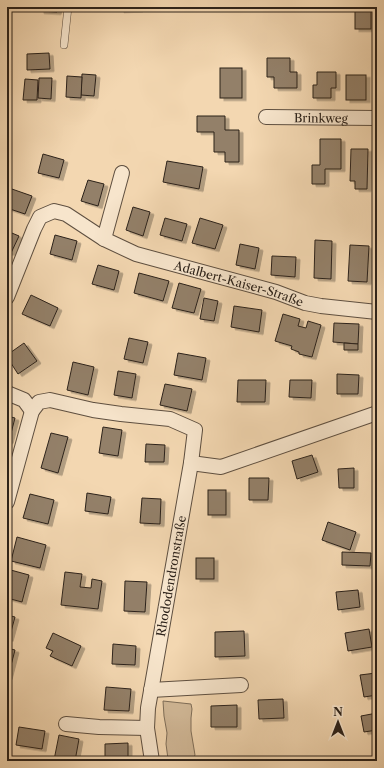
<svg xmlns="http://www.w3.org/2000/svg" width="384" height="768" font-family="'Libre Caslon Text',serif">
<style>
.green{fill:#d1b897;stroke:#7e6d58}
.building{fill:#938069;stroke:#2c221a;filter:url(#shadow)}
.lines{fill:none;stroke-linecap:round;stroke-linejoin:round}
.lane-casing{stroke:#5e4f40;stroke-width:8}
.street-casing{stroke:#5e4f40;stroke-width:16}
.lane{stroke:#f7e5cc;stroke-width:7}
.street{stroke:#f7e5cc;stroke-width:14}
.labels{text-anchor:middle;dominant-baseline:central;stroke-width:3;stroke-linejoin:round;paint-order:stroke}
.street-label{font-size:12px;fill:#2c221a;stroke:#f7e5cc}
</style>
<defs>
<filter id="shadow"><feDropShadow dx="4" dy="2.5" stdDeviation="0" flood-color="#0004"/></filter>
</defs>
<rect width="100%" height="100%" fill="#f3d7b1"/>
<filter id="stains"><feTurbulence type="fractalNoise" baseFrequency=".005" numOctaves="4"/><feColorMatrix values="0 0 0 0 .2 0 0 0 0 .09 0 0 0 0 .02 0 0 0 .5 -.17"/></filter>
<radialGradient id="worn" r=".72"><stop offset=".6" stop-color="#630" stop-opacity="0"/><stop offset="1" stop-color="#630" stop-opacity=".3"/></radialGradient>
<polygon class="green" points="163,701 191,704 192,709 191,718 191,731 195,755 192,761 175,761 168,759 166,744 167,733 164,716"/>
<g class="building">
<polygon points="40,7 58,7 57,12 40,11"/>
<polygon points="120,7 139,7 139,9 120,10"/>
<rect x="355" y="7" width="16" height="22"/>
<polygon points="49,53 50,69 27,70 27,54"/>
<polygon points="267,58 290,58 290,72 297,72 297,88 274,88 274,77 267,77"/>
<rect x="220" y="68" width="22" height="30"/>
<polygon points="317,72 336,72 336,88 331,88 331,98 313,98 313,85 317,85"/>
<polygon points="82,74 96,75 94,96 81,95"/>
<rect x="346" y="75" width="20" height="25"/>
<polygon points="67,76 82,77 81,98 66,97"/>
<polygon points="39,78 52,78 51,99 38,98"/>
<polygon points="25,79 38,80 37,100 23,100"/>
<polygon points="197,116 225,116 225,130 239,130 239,162 225,162 225,152 214,152 214,132 197,132"/>
<polygon points="320,139 341,139 341,169 325,169 325,184 312,184 312,165 320,165"/>
<polygon points="351,149 368,149 367,189 355,189 355,181 350,181"/>
<polygon points="43,154 64,160 59,178 38,173"/>
<polygon points="167,161 203,167 199,189 163,182"/>
<polygon points="88,180 104,184 98,206 81,201"/>
<polygon points="9,188 32,196 25,214 7,208 7,193"/>
<polygon points="133,207 150,212 143,236 126,230"/>
<polygon points="165,218 187,224 182,241 160,235"/>
<polygon points="200,218 223,225 215,249 192,243"/>
<polygon points="7,231 19,236 11,253 7,252"/>
<polygon points="55,235 77,241 72,260 50,254"/>
<polygon points="315,240 332,241 331,279 314,278"/>
<polygon points="240,244 259,248 255,269 236,265"/>
<polygon points="350,245 369,246 367,282 348,281"/>
<polygon points="272,256 296,257 295,277 271,275"/>
<polygon points="98,265 119,271 114,290 92,284"/>
<polygon points="139,273 169,281 163,301 134,293"/>
<polygon points="179,283 201,289 194,313 172,308"/>
<polygon points="31,295 58,308 50,326 22,314"/>
<polygon points="204,298 218,301 214,321 200,319"/>
<polygon points="234,306 262,310 259,332 231,327"/>
<polygon points="283,314 300,319 298,326 306,328 308,321 321,325 312,357 299,354 299,352 291,349 292,346 275,341"/>
<polygon points="334,323 359,324 358,344 333,342"/>
<polygon points="129,338 148,342 143,363 124,359"/>
<polygon points="24,343 37,361 18,374 7,357 7,355"/>
<polygon points="344,343 358,344 358,350 344,350"/>
<polygon points="178,353 206,358 202,380 174,375"/>
<polygon points="73,362 94,367 88,395 67,390"/>
<polygon points="118,371 136,374 132,398 114,395"/>
<polygon points="337,374 359,375 358,394 337,394"/>
<polygon points="238,380 266,380 265,402 237,402"/>
<polygon points="290,380 312,380 311,398 289,397"/>
<polygon points="165,384 192,389 187,411 160,405"/>
<polygon points="7,416 15,418 9,441 7,441"/>
<polygon points="103,427 122,430 118,456 99,453"/>
<polygon points="51,433 68,437 58,473 41,468"/>
<polygon points="146,444 165,445 164,462 145,462"/>
<polygon points="312,455 318,472 297,479 292,461"/>
<polygon points="354,468 354,488 339,488 338,469"/>
<polygon points="249,478 269,478 268,500 249,500"/>
<rect x="208" y="490" width="18" height="25"/>
<polygon points="87,493 111,497 108,514 85,511"/>
<polygon points="30,494 54,500 48,524 23,518"/>
<polygon points="142,498 161,499 160,524 140,523"/>
<polygon points="328,522 356,532 350,550 322,540"/>
<polygon points="17,537 46,545 40,568 11,561"/>
<polygon points="342,552 371,553 370,566 342,565"/>
<rect x="196" y="558" width="18" height="21"/>
<polygon points="7,569 29,575 22,602 7,598"/>
<polygon points="65,572 82,574 80,587 91,588 92,579 102,581 98,609 61,605"/>
<polygon points="125,581 147,582 145,612 124,611"/>
<polygon points="358,590 360,607 338,610 336,592"/>
<polygon points="7,615 15,617 9,639 7,638"/>
<polygon points="369,629 372,647 348,651 345,633"/>
<polygon points="244,631 245,656 215,657 215,632"/>
<polygon points="53,633 81,646 72,666 50,656 53,651 46,648"/>
<polygon points="113,644 136,646 135,665 112,664"/>
<polygon points="7,648 15,650 8,677 7,677"/>
<polygon points="376,673 377,695 364,697 360,675"/>
<polygon points="106,687 131,689 129,711 104,710"/>
<polygon points="283,699 284,718 259,719 258,700"/>
<polygon points="237,705 237,727 211,727 211,706"/>
<polygon points="377,713 377,730 364,732 361,716"/>
<polygon points="19,727 45,731 42,749 16,745"/>
<polygon points="59,735 79,739 75,761 54,760"/>
<polygon points="128,743 128,761 105,761 105,744"/>
</g>
<g class="lines">
<defs>
<polyline id="lane" points="64,45 68,7"/>
<g id="street">
<path id="s1" d="M266 117 377 118"/>
<polyline points="104,239 122,173"/>
<path id="s2" d="M7 297 34 229 40 217 54 211 66 214 104 239 136 254 276 292 305 303 321 306 377 312"/>
<polyline points="7,393 24,400 32,411 39,402 50,400 93,410 121,414 170,419 195,430 191,463 148,708 147,728 152,761"/>
<polyline points="191,463 221,467 377,413"/>
<polyline points="7,502 32,411"/>
<polyline points="151,690 241,685"/>
<polyline points="66,724 99,727 147,728"/>
</g>
</defs>
<use href="#lane" class="lane-casing"/>
<use href="#street" class="street-casing"/>
<use href="#lane" class="lane"/>
<use href="#street" class="street"/>
</g>
<g class="labels">
<g class="street-label">
<text stroke="none"><textPath href="#s1" startOffset="55">Brinkweg</textPath></text>
<text stroke="none"><textPath href="#s2" startOffset="302">Adalbert-Kaiser-Straße</textPath></text>
<text transform="translate(171 576) rotate(-80)">Rhododendronstraße</text>
</g>
</g>
<rect width="384" height="768" fill="none" stroke="#f3d7b1" stroke-width="24"/>
<rect x="8" y="8" width="368" height="752" fill="none" stroke="#2c221a" stroke-width="2"/>
<rect x="12" y="12" width="360" height="744" fill="none" stroke="#2c221a"/>
<g transform="translate(338 722)" stroke="#f7e5cc" stroke-width="3" paint-order="stroke">
<path d="M0-3L7 15L0 10L-7 15Z" fill="#2c221a"/>
<text y="-6" font-size="11" font-weight="bold" text-anchor="middle" fill="#2c221a">N</text>
</g>
<rect width="100%" height="100%" filter="url(#stains)"/>
<rect width="100%" height="100%" fill="url(#worn)"/>
</svg>
